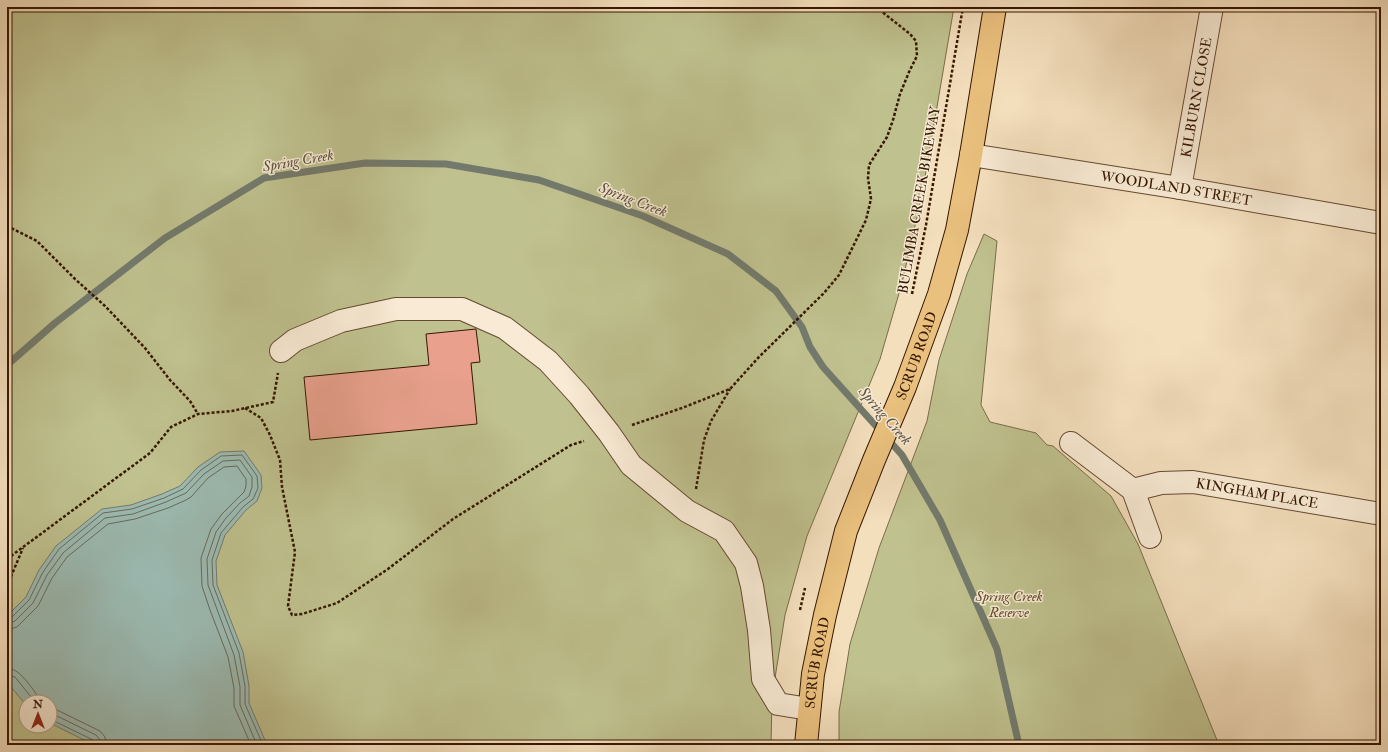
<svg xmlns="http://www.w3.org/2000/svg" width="1388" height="752" font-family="'IM FELL Double Pica',serif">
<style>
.green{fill:#bfc18e;stroke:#7a6c48;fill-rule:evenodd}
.water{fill:#9cbcb4;stroke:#737a6c}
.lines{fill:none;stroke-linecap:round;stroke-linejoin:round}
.shore{stroke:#696a5a;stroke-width:1}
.stream{stroke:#737a6c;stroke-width:7}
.building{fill:#e9a18e;stroke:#361701}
.minor-casing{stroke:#664930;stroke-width:24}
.major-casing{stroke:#361701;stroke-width:24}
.path{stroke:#361701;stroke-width:2.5;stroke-dasharray:3 2;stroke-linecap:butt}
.minor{stroke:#f8ead4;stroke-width:22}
.major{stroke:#eac07e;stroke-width:22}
.labels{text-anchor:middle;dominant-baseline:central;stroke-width:3;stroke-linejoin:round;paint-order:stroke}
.street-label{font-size:14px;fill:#361701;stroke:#f8ead4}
.park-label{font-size:14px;font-style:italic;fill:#5f4a2b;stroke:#f8ead4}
.water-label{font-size:15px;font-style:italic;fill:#5a5140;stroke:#f8ead4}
</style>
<rect width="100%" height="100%" fill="#f4dfbd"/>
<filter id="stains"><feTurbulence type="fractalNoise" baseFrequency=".005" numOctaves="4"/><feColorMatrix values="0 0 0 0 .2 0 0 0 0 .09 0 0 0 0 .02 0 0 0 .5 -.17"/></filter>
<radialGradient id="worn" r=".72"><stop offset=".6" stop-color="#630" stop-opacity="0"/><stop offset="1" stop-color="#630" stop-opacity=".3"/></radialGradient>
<g class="green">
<path d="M7 7H954L922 195 902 283 880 359 807 536 785 615 772 697 771 745H7ZM26 702H50V726H26Z"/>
<polygon points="984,234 997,241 981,405 990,422 1036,433 1047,445 1053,446 1111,496 1138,544 1219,745 839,745 839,712 850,644 879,548 927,421 939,360 967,274"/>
</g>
<polygon class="water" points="244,451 261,475 262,488 257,501 246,510 225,535 216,561 217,585 243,652 249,686 249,703 267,745 94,745 50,723 50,702 26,702 26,705 7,682 7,618 9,614 26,597 39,570 56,546 102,509 131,505 162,494 180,486 198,467 220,452"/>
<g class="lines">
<g class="shore">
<polyline points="7,619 11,618 29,600 43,572 59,549 103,513 132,509 164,498 183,489 201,470 221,456 242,455 257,476 258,488 253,499 243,507 221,533 212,560 213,585 239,653 245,686 245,704 263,745"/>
<polyline points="7,624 15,621 33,603 47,575 63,553 105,518 133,514 166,502 186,493 204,474 223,461 240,460 252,477 252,487 249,496 240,503 226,518 216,532 207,559 208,585 234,655 240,687 240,705 257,745"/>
<polyline points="7,630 17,627 38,606 52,578 67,557 108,524 135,519 168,508 186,500 191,497 208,478 224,467 237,466 246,479 246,486 244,492 222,514 211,529 201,558 202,586 210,610 228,657 234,688 234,706 251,745"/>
<path d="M7 669C10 669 13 669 16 671 23 675 38 695 41 702"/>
<polyline points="7,675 15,677 35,702"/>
<polyline points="50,708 57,710 100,731 105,737 106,745"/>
<polyline points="50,714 55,715 96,735 100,740 100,745"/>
<polyline points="50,719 93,740 95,745"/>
</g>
<polyline class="stream" points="7,365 55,323 165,238 264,178 365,163 446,164 539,180 643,216 728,254 776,291 802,327 810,347 823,367 902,455 940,520 997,649 1019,745"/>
</g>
<polygon class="building" points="476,329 480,362 471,363 477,424 310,440 304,377 429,365 426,334"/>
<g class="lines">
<defs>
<g id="minor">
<path id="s1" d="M971 155 1180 188 1381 223"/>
<path id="s2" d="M1180 188 1212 7"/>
<polyline points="281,351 295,340 341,321 396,309 462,309 505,328 548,361 579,395 609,433 631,465 687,511 724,531 746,563 752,586 759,630 763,679 778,704 809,709"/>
<polyline points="1071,443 1133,490 1150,537"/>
<path id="s3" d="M1133 490 1161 483 1193 482 1381 514"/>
</g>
<g id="major">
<path id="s4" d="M806 745 813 674 825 615 846 531 874 460 905 387 939 294 957 230 971 155 995 7"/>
</g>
</defs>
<use href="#minor" class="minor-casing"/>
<use href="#major" class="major-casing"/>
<g class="path">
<polyline points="7,226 37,241 75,279 105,306 145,348 170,380 190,401 198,414"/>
<polyline points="912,294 926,225 963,7"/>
<polyline points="245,408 261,418 270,435 280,460 282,487 295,552 288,606 292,615 302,614 337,603 388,569 453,519 571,445 584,441"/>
<polyline points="632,425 682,408 730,389 758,358 824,293 839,275 866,220 871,199 868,178 869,165 887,137 893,120 900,94 909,72 917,56 916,41 910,34 876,7"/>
<polyline points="696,489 704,440 711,421 730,389"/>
<polyline points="7,559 150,453 171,427 198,414 232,411 273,402 278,373"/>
<polyline points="7,586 23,548"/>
<polyline points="800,610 805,588"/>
</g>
<use href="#minor" class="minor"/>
<use href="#major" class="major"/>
</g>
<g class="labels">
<g class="street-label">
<text stroke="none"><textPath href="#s2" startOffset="92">KILBURN CLOSE</textPath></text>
<text stroke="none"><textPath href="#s1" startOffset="208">WOODLAND STREET</textPath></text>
<text transform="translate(919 200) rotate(-80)">BULIMBA CREEK BIKEWAY</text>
<text stroke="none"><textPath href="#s4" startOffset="407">SCRUB ROAD</textPath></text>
<text stroke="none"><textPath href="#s3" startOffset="126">KINGHAM PLACE</textPath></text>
<text stroke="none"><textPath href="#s4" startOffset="83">SCRUB ROAD</textPath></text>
</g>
<g class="park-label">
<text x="1009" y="596">Spring Creek<tspan x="1009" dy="16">Reserve</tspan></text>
</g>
<g class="water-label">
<text transform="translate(298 161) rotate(-10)">Spring Creek</text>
<text transform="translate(633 200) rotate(21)">Spring Creek</text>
<text transform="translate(885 416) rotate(49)">Spring Creek</text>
</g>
</g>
<rect width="1388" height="752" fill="none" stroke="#f4dfbd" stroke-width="24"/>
<rect x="8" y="8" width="1372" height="736" fill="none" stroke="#361701" stroke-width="2"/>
<rect x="12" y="12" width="1364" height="728" fill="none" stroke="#361701"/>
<g transform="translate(38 714)"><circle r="19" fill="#f8ead4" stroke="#aa9680"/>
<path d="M0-3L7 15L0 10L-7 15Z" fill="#8f2418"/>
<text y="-6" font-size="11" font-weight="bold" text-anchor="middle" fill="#361701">N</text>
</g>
<rect width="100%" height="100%" filter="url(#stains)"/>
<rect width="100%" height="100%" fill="url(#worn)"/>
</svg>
